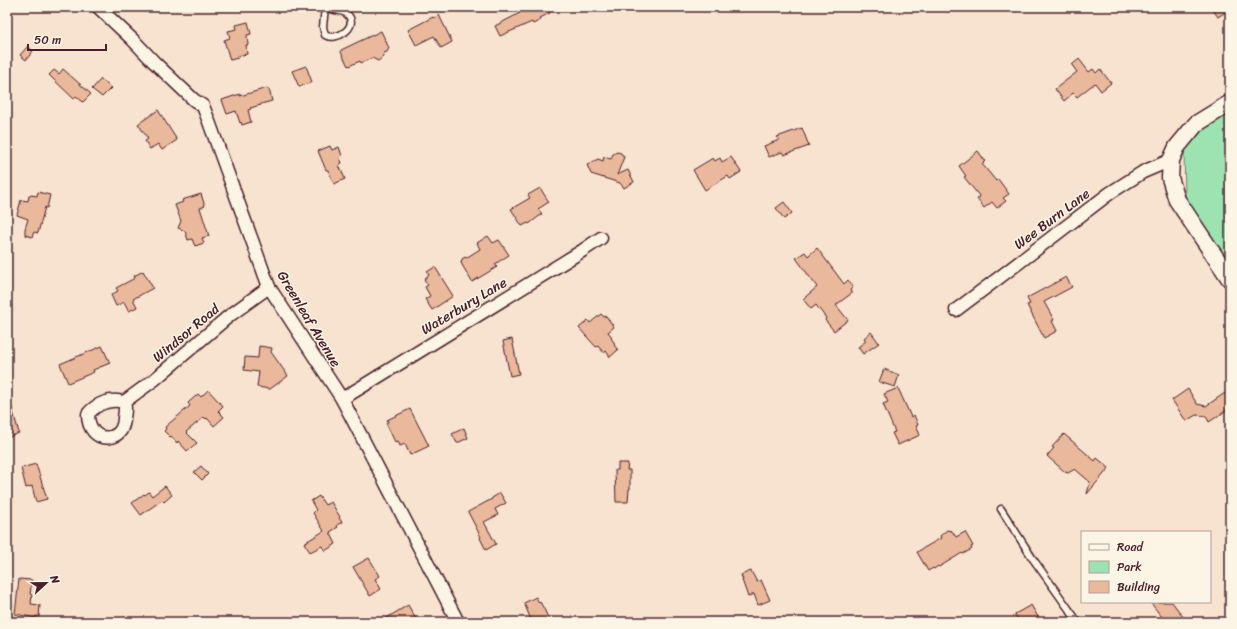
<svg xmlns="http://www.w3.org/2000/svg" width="1237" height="629" font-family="Sriracha,sans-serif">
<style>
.green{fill:#9ce3b1;stroke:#73816e}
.building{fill:#eab89b;stroke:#4a1f2b}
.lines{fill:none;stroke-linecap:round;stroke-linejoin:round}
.lane-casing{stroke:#4a1f2b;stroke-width:9}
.street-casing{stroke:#4a1f2b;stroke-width:15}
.secondary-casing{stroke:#4a1f2b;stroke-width:19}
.lane{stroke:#fcf5e5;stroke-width:6}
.street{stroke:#fcf5e5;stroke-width:12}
.secondary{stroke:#fcf5e5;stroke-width:16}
.labels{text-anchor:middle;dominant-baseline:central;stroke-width:3;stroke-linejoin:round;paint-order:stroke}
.street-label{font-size:14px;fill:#4a1f2b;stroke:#fcf5e5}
</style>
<rect width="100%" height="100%" fill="#f7e3cf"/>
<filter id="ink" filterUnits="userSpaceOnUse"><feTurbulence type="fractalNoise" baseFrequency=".025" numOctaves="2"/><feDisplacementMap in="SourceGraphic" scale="8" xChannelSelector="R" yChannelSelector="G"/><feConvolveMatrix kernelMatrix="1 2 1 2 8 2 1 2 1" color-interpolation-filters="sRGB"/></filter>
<g filter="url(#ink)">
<polygon class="green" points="1230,113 1230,268 1194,216 1185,197 1184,150 1206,126"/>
<g class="building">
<polygon points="527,7 548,7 550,13 540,18 541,20 533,24 532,22 500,36 495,26 520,13 519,11"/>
<polygon points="1211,7 1230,7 1230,9 1218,17"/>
<polygon points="439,15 452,42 441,48 434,36 416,45 408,30 433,17 434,18"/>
<polygon points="248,22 251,34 247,35 248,45 246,45 247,54 237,56 238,58 230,60 224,40 230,38 228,31 237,29 236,25"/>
<polygon points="381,31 389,48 387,52 384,53 382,58 378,61 372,58 361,63 360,61 349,66 349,65 348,66 341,52 341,50"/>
<polygon points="28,46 33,51 26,60 20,55"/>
<polygon points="1079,59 1089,72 1093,69 1096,73 1100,69 1111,83 1101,91 1095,83 1077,97 1073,93 1064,101 1055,89 1077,72 1072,65"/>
<polygon points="306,66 312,82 299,87 292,71"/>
<polygon points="63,69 91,94 83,102 76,96 74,99 49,75 54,70 59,74"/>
<polygon points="101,79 111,88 102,97 92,89"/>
<polygon points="267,88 267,89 269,89 272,101 261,104 261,105 250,108 251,109 248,110 251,122 242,125 241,122 240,123 236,111 227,114 222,100 240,94 240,96"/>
<polygon points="158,110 177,140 162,150 158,144 150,149 145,141 148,139 138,124"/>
<polygon points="802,128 809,146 784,155 782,152 769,157 764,146 779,140 777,137"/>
<polygon points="330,146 332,150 339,147 342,156 340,158 342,163 339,165 345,179 334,184 328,170 326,170 318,151"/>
<polygon points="978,151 985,161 982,164 996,181 998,179 1009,194 1003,198 1006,201 997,208 992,202 984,208 977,199 980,197 964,177 966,176 959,166"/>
<polygon points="617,152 621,153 624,157 617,175 628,170 634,182 624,188 620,183 591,174 587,165 598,159 603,161 604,157 611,159 613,154"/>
<polygon points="731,157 741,172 730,179 728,176 705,190 693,170 713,158 715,161 720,158 722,162"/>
<polygon points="540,188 549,202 538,209 542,214 529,224 528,223 522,226 511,209 530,198 528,195"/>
<polygon points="38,192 50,195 47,208 45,207 38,233 34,232 32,237 25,235 25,229 28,219 17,215 21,200 28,201 29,196 30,196 31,195 37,196"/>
<polygon points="201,194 205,206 200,208 209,236 202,238 204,243 195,246 192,239 188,240 185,231 178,228 181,221 175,205 183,202 182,200"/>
<polygon points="784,202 792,213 784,219 776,208"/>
<polygon points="488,236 493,243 499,240 509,255 495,264 497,267 472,282 461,263 462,259 465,257 466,258 480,249 477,243"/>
<polygon points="817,248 844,284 848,280 853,287 850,290 852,293 836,305 848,320 834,331 825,320 826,318 816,305 811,309 803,299 817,287 796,258 805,252 808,256"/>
<polygon points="435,267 453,296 432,310 425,299 430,296 425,287 428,285 424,279 429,275 427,272"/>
<polygon points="143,271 153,288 133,299 137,307 129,311 124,302 116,306 111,295 118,291 116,288 135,278 134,276"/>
<polygon points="1066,277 1072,287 1044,302 1054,320 1052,321 1057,331 1044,338 1027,305 1030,304 1027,298"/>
<polygon points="601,314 604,317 606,316 614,327 608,332 612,337 611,338 615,344 614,345 618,350 610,357 606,351 604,353 598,346 596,347 579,328 588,320 590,323"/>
<polygon points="871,332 879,343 863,354 858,347 866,341 864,338"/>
<polygon points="512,339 519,374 510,376 503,341"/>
<polygon points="102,346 110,363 93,370 94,372 68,383 60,364"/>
<polygon points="259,346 272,348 271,352 288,376 270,389 257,387 259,372 244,370 245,357 258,358"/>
<polygon points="884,369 899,375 895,387 879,382"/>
<polygon points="898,388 911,417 914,415 918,425 916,426 920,435 898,445 892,433 895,432 883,404 888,402 884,394"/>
<polygon points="1188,389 1197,404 1206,406 1225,393 1230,400 1230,408 1209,422 1206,416 1196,415 1186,421 1172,400"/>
<polygon points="208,390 223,406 218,411 224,417 214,426 207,418 206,419 204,417 186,432 197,443 187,451 178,441 177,443 171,436 170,437 164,431 166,429 165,427 190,406 188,403 198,394 201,397"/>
<polygon points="7,401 10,401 19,433 7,438"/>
<polygon points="410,409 429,446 410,455 405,444 400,446 398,441 395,442 386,423 388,422 387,420"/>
<polygon points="464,428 468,438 457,443 452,434"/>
<polygon points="1064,434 1095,461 1097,458 1109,468 1087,494 1090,482 1075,469 1068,473 1065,472 1047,456 1054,448 1052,447"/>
<polygon points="618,463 628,463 627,470 630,470 630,489 629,489 628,502 616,502 615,470 618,470"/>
<polygon points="36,464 47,499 36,502 32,486 26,488 21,468"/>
<polygon points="201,466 208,474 202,480 194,472"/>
<polygon points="165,486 172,495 164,502 162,500 141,515 132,503 144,494 145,495 149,492 152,496"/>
<polygon points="500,493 506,503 495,509 498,515 484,522 496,544 486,550 480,538 481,537 468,512 492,499 492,498"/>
<polygon points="319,496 325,505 331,502 340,517 339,518 342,522 337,525 338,527 330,532 336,544 325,551 322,546 310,552 304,543 324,531 313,513 316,510 311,501"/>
<polygon points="947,530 952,531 956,537 965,532 973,546 971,547 972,549 963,554 962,553 939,567 938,566 934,569 933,568 928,571 917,552 941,538 940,536"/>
<polygon points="369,558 380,576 375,579 381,589 370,596 353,567"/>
<polygon points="751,571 757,582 761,580 770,600 758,605 754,594 748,597 742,580 743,580 741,575"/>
<polygon points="19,579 32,580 30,594 32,595 31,604 40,605 39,617 36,616 36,618 15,614"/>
<polygon points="536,597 539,603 540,602 544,609 550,622 532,622 524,603"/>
<polygon points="1150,602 1172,602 1187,622 1166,622"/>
<polygon points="408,605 416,619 411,622 380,622"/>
<polygon points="1031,605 1041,622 1019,622 1015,614"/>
</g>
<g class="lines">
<defs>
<g id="lane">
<path d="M325 7 323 27 325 35C336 42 359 27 348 15 343 9 334 12 328 7"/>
<polyline points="1001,509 1033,559 1078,622"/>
</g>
<g id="street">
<polyline points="98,7 133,40 154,62 194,100 203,106 208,119 269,287 342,399 458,622"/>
<polyline points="956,310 1000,277 1110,193 1143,172 1171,160"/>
<polyline points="342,399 582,251 601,238"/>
<path d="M124 402C110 398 96 404 88 414 88 428 96 440 111 437 115 436 119 433 121 430 123 426 124 422 124 418 125 411 126 408 124 402L154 380 229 316 269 287"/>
</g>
<polyline id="secondary" points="1230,103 1196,124 1177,147 1171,160 1170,178 1177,200 1230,279"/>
</defs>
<use href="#lane" class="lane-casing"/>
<use href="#street" class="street-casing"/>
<use href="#secondary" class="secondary-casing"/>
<use href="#lane" class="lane"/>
<use href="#street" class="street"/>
<use href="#secondary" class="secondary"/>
</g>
</g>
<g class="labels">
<g class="street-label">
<text transform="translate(1052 219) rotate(-37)">Wee Burn Lane</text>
<text transform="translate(464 306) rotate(-31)">Waterbury Lane</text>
<text transform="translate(309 319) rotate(59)">Greenleaf Avenue</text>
<text transform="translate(186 333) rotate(-40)">Windsor Road</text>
</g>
</g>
<rect width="1237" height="629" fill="none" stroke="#fcf5e5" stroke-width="24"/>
<rect x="12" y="12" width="1213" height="605" fill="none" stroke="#4a1f2b" stroke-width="1.5" filter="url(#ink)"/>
<rect x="1081" y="531" width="130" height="72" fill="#fcf5e5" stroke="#b59f9b"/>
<rect x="1089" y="544" width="20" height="6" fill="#fcf5e5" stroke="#b59f9b"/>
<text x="1117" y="551" font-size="12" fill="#4a1f2b">Road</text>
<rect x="1089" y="561" width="20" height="12" fill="#9ce3b1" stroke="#b59f9b"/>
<text x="1117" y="571" font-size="12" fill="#4a1f2b">Park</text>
<rect x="1089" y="581" width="20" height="12" fill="#eab89b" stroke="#b59f9b"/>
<text x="1117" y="591" font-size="12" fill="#4a1f2b">Building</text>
<g transform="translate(46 583) rotate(68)" stroke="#fcf5e5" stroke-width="3" paint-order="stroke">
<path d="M0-3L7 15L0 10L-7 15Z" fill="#4a1f2b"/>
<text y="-6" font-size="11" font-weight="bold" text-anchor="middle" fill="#4a1f2b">N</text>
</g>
<path d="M28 44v6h78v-6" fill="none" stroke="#4a1f2b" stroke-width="2"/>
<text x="34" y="44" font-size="12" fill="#4a1f2b" stroke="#fcf5e5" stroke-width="3" paint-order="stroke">50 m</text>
</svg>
